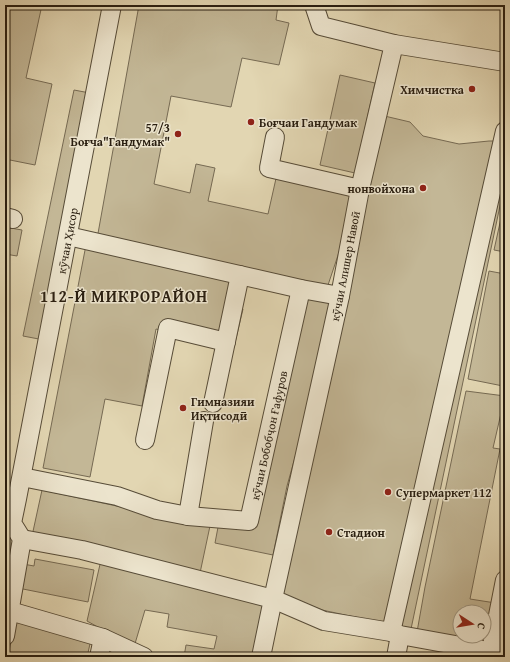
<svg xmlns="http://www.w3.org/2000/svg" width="510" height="662" font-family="'Gentium Book Plus',serif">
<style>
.green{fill:#c3b796;stroke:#766a53;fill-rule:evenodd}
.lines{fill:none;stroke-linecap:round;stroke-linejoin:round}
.minor-casing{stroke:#574c38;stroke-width:20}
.minor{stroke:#ece4cd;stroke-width:18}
.poi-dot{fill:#8f2418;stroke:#ece4cd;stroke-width:1.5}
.labels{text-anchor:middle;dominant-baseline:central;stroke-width:3;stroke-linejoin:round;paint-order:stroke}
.poi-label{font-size:12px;font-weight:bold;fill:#291e10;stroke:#ece4cd;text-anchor:start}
.street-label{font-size:12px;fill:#291e10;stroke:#ece4cd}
.district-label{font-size:16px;font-weight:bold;letter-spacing:1px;fill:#291e10;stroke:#ece4cd}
</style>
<rect width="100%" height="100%" fill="#e2d6b2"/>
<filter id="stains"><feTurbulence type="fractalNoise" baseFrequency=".005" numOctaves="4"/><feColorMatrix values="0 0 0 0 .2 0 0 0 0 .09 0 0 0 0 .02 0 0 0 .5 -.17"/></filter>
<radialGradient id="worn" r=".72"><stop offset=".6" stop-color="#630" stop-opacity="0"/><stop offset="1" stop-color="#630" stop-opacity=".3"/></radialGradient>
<g class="green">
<polygon points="5,5 42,5 26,78 52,84 35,165 5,159"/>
<polygon points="139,5 278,5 276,20 289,23 279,65 242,58 231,107 171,96 154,184 190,193 196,164 215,168 208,201 268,214 277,174 360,188 376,114 410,122 423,136 459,144 489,141 505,141 505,182 411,629 322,610 282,594 329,336 287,486 273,555 215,543 219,522 254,529 301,294 337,296 358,196 327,288 97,239"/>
<polygon points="340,75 375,83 355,173 320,165"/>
<polygon points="74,90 95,94 44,340 23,336"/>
<polygon points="505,200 505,252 494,250"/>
<polygon points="5,227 22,230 17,256 5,254"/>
<polygon points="86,245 238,274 232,306 243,309 234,347 156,329 142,406 105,399 90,477 43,468"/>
<polygon points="489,271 505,274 505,375 503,386 468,379"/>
<path d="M466 391 505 396 493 448 500 449 470 599 502 604 505 589V651L417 632 425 587ZM460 612H484V636H460Z"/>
<polygon points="42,490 210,526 200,573 32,536"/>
<polygon points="5,535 14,537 5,582"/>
<polygon points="35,559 94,570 88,602 18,588 23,564 34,566"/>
<polygon points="101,560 267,602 255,657 184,657 186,645 214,649 217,636 167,627 169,614 145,610 134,647 87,621"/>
<polygon points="15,620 92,635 87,657 15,657 8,656"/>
</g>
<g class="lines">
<defs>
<g id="minor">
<polyline points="314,5 321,26 394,44"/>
<polyline points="505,62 394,44 360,189 340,296 273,599 324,621 391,632 400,635 505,654"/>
<polyline points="275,137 269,168 360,189"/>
<polyline points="5,217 13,219"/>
<polyline points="68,236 301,289 340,296"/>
<polyline points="213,403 240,275"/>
<polyline points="145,440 168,328 226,342"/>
<path id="s1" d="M22 477 117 496 157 510 188 516 249 521 301 289"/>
<polyline points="188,516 204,421"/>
<polyline points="22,539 82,550 273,599 261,657"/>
<polyline points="10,611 103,638 144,657"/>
<polyline points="391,632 505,131"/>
<path id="s2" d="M5 636 22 539 12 523 17 499 112 5"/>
<polyline points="491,651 505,580"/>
<polyline points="99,657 103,638"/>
<polyline points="396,657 400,635"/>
</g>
</defs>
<use href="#minor" class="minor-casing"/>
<use href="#minor" class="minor"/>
</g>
<g class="poi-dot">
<circle cx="472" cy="89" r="4"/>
<circle cx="251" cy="122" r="4"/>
<circle cx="178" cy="134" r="4"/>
<circle cx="423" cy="188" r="4"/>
<circle cx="183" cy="408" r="4"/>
<circle cx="388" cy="492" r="4"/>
<circle cx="329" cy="532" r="4"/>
</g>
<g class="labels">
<g class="poi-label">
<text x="464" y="89" text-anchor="end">Химчистка</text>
<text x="259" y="122">Боғчаи Гандумак</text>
<text x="170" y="127" text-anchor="end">57/3<tspan x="170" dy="14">Боғча"Гандумак"</tspan></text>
<text x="415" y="188" text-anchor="end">нонвойхона</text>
<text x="191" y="401">Гимназияи<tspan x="191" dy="14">Иқтисодӣ</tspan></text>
<text x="396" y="492">Супермаркет 112</text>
<text x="337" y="532">Стадион</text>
</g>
<g class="street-label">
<text stroke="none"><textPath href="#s2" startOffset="405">кӯчаи Ҳисор</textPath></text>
<text transform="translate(345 266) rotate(-79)">кӯчаи Алишер Навоӣ</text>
<text stroke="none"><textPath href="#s1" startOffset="320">кӯчаи Бобобҷон Ғафуров</textPath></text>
</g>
<g class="district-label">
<text x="124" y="296">112-Й МИКРОРАЙОН</text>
</g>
</g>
<rect width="510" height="662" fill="none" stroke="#e2d6b2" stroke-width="20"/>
<rect x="6" y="6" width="498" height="650" fill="none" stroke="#291e10" stroke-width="2"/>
<rect x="10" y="10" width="490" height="642" fill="none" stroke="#291e10"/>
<g transform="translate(472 624) rotate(102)"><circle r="19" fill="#ece4cd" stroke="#9e9581"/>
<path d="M0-3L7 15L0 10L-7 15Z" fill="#8f2418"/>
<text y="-6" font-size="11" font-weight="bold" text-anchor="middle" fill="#291e10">С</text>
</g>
<rect width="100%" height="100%" filter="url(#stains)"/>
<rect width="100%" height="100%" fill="url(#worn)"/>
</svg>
